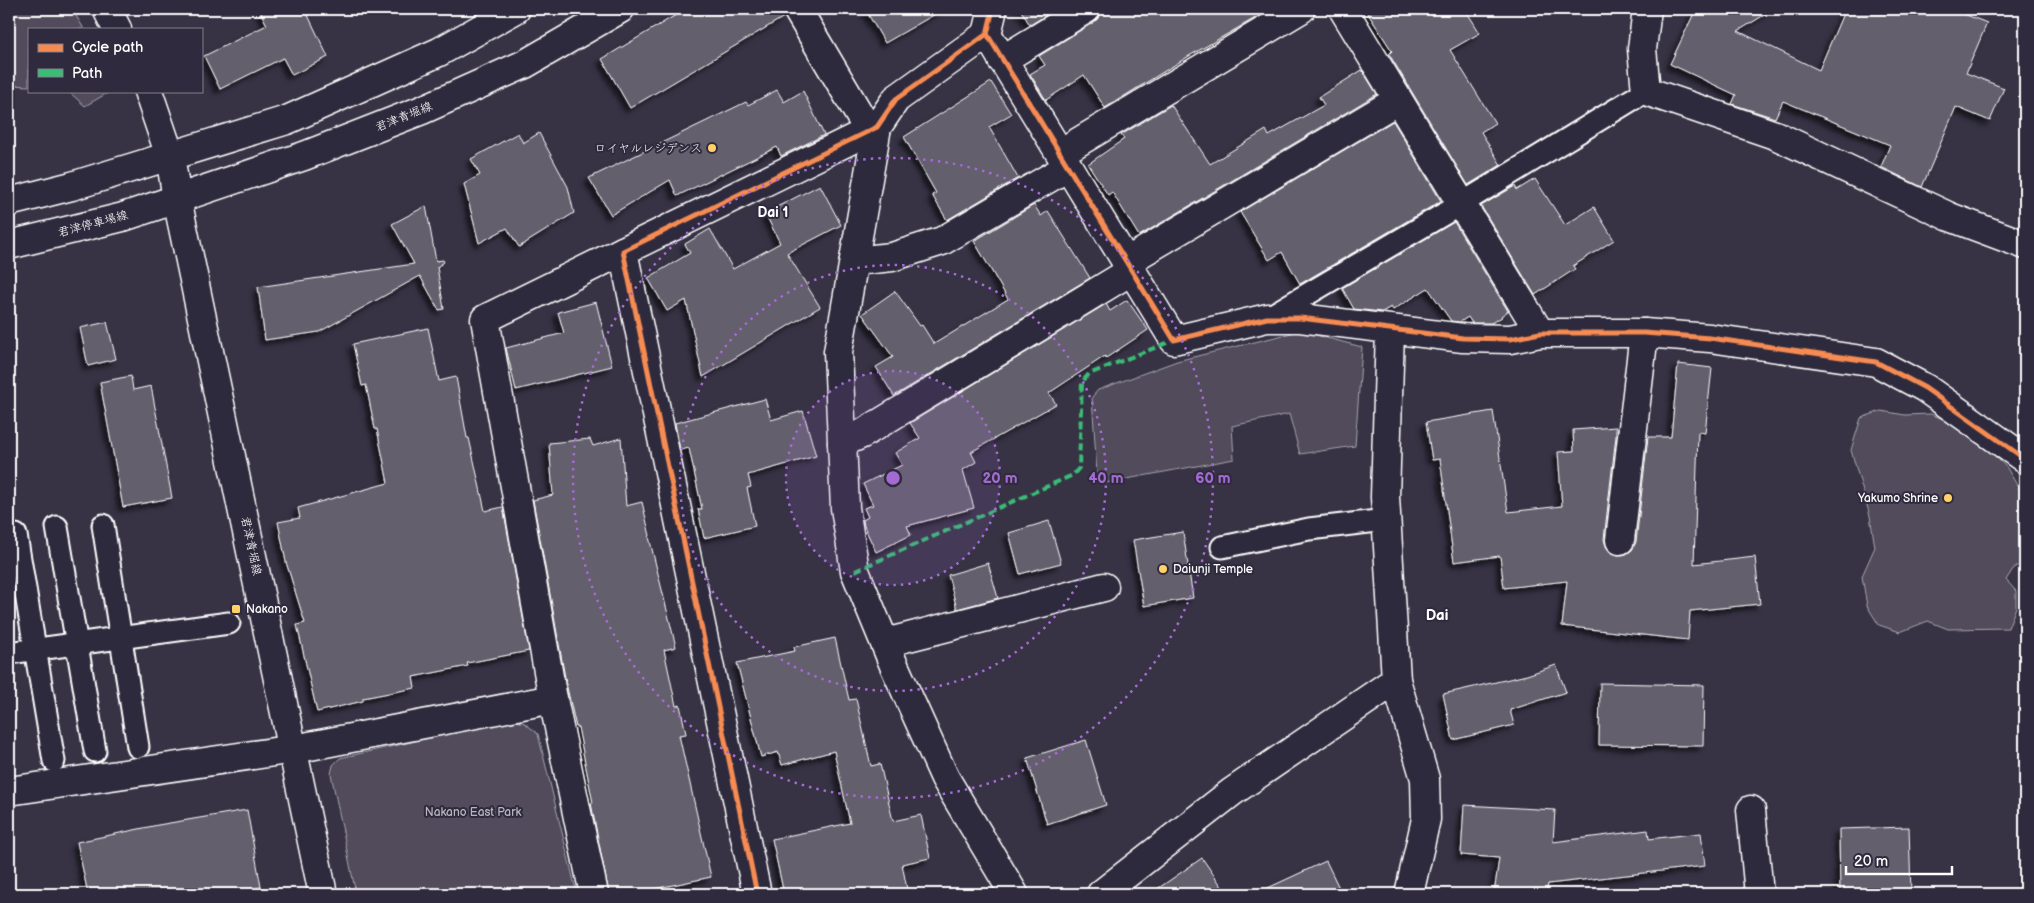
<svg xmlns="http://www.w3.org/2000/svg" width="2034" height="903" font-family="'Balsamiq Sans','Klee One',sans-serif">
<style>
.green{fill:#514c5c;stroke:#a8a6ae}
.building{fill:#635f6d;stroke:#fff;filter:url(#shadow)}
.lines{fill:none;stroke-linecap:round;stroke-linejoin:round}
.lane-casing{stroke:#fff;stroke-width:25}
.street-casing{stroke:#fff;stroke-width:31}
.secondary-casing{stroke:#fff;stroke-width:31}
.lane{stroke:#2f2a3d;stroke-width:21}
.street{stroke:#2f2a3d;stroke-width:28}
.secondary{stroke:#2f2a3d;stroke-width:28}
.quiet{stroke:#3abd76;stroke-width:4;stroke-dasharray:8 4;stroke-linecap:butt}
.cycleway-casing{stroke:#2f2a3d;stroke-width:8}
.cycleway{stroke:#f68b52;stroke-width:5}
.ring{fill:none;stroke:#a36bd2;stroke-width:2.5;stroke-dasharray:2.5 5}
.poi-dot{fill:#ffd166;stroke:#2f2a3d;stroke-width:2}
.labels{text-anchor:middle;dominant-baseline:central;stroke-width:4;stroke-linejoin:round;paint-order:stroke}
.street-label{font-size:12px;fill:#fff;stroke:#2f2a3d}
.poi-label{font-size:12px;fill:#fff;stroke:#2f2a3d;text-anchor:end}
.park-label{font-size:12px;fill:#b9b7be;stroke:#2f2a3d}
.neighbourhood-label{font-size:14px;font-weight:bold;fill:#fff;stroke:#2f2a3d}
.quarter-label{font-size:15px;font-weight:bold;fill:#fff;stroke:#2f2a3d}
.centre{fill:#a36bd2;stroke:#2f2a3d;stroke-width:2.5}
.ring-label{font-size:15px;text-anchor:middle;font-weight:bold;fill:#a36bd2;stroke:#2f2a3d;stroke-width:4;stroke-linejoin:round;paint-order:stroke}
</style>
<defs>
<filter id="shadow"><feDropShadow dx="-4.5" dy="4.5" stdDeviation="2.5" flood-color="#0009"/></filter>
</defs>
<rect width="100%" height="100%" fill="#373345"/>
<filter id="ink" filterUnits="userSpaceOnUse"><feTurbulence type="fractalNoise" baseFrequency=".02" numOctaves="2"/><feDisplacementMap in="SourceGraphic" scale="10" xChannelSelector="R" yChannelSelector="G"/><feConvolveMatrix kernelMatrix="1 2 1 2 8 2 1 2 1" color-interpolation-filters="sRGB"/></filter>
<g filter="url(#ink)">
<g class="green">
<polygon points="9,9 72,9 84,29 29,29 29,86 9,85"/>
<polygon points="68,91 111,91 85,106"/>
<polygon points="1300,331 1362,347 1355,446 1300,454 1289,414 1232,426 1234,459 1105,483 1097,474 1092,397 1098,390 1177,361"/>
<polygon points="1881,411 1905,415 1931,414 1952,423 1980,441 2007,468 2018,487 2025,494 2025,561 2013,569 2006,580 2016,591 2016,607 2008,628 1948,629 1928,621 1900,632 1879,625 1867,606 1862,576 1875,547 1870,516 1851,450 1861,418"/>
<polygon points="511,720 525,723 538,734 577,894 356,894 331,774 333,765 340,758"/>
</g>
<g class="building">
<polygon points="259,9 305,9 328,57 292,75 283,58 220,89 204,56 267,25"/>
<polygon points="686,9 781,9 784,17 630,108 602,59"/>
<polygon points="865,9 944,9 885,43"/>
<polygon points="1020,9 1056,9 1030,25"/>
<polygon points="1102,9 1271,9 1189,56 1105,108 1084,75 1046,100 1030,74 1045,65 1039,56 1094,22 1099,17"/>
<polygon points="1365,9 1465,9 1480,33 1450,50 1495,123 1481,132 1501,165 1468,185 1389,54 1392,51"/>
<polygon points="1696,9 1774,9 1738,31 1819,70 1845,9 1951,9 1987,23 1966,73 2004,88 1990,121 1956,107 1922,187 1881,167 1890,145 1783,101 1775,118 1732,104 1736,95 1670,64"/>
<polygon points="1362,70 1377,94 1139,236 1112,192 1108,195 1088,164 1124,139 1121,135 1171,105 1210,164 1266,130 1269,136 1324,105 1319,97"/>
<polygon points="991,82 1011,114 989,127 1018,178 947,220 932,195 936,193 904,137"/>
<polygon points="777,90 784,102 803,91 824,135 781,156 777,147 677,196 670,180 611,215 589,178 746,102 748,105"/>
<polygon points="1393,121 1441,201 1300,284 1282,252 1269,260 1240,212"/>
<polygon points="518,133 523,143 539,133 568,187 574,213 519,247 507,228 479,243 464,184 480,175 471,159"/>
<polygon points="1535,179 1565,225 1594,207 1614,240 1573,266 1575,269 1535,295 1481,206 1515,186 1517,190"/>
<polygon points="820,185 841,225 787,253 820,307 703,377 686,300 667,311 648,278 690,253 685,244 710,229 733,269 780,243 765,213"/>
<polygon points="1034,205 1041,216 1048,211 1090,278 894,396 876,367 893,357 862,314 895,291 920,326 922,325 934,344 1008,299 974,241"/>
<polygon points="426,206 436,261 443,260 444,262 437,267 444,309 439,310 420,276 319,332 265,340 258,287 414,264 392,224"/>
<polygon points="1454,222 1508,311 1501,316 1502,317 1491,323 1472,323 1468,317 1460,322 1451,321 1428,288 1393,310 1391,307 1382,312 1354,309 1342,288"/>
<polygon points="1127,300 1148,330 1106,358 1105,356 1049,393 1056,404 971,452 976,462 963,470 974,508 907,526 911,535 876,552 864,526 863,520 868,517 864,508 873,505 863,484 902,465 895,453 920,438 910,423 1106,304 1110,311"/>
<polygon points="596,302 612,366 516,390 506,348 564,333 558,312"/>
<polygon points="107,322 116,359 88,366 80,328"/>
<polygon points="428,328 439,381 456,377 467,438 469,438 485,511 503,507 529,651 467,663 468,666 413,677 415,688 363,698 363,701 317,712 297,625 305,623 286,562 278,522 300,518 298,508 388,483 377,429 375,429 366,385 362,386 353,344"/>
<polygon points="1678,364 1712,368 1705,433 1698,432 1694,564 1755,557 1760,604 1690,611 1688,640 1562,626 1567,581 1504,588 1500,556 1454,562 1440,459 1432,460 1426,422 1493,411 1508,512 1562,506 1558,452 1574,451 1573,430 1616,427 1616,436 1604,539 1606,546 1610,552 1618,555 1626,554 1632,550 1636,542 1648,437 1671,437"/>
<polygon points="131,376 133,390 151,386 172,498 123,507 100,382"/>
<polygon points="765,399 771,420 803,411 816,456 748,475 751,487 747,488 755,526 704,538 698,509 702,509 689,448 680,450 675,423"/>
<polygon points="621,438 626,506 642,502 650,536 649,537 676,647 664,650 676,706 680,705 686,734 679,735 711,877 630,894 609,894 591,803 593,803 578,727 576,727 566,683 533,500 553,495 549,443 590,439 593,446"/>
<polygon points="1049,521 1061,563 1020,574 1009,533"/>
<polygon points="1183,532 1193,598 1144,606 1133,540"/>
<polygon points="988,563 998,598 957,609 948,575"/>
<polygon points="835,638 849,700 856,699 871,766 880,764 893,821 921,815 930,858 902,864 908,894 784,894 772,839 850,823 834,751 782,765 778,752 761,757 737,663 795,651 794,647"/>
<polygon points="1556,665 1566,692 1510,710 1514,725 1453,740 1443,694 1527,675"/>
<polygon points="1600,683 1704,685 1703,746 1599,745"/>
<polygon points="1086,740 1106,805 1047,824 1027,758"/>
<polygon points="1464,805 1555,810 1553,842 1648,830 1649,839 1701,833 1705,866 1548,884 1546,894 1494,894 1499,858 1461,855"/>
<polygon points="247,810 261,887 223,894 88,894 77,842 158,825"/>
<polygon points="1909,827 1911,894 1840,894 1839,829"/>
<polygon points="1202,858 1227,894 1150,894"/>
<polygon points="1326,861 1342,894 1255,894"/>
</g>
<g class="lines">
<defs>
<g id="lane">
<polyline points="1267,318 1461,204 1646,91"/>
<polyline points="103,525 138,747"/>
<polyline points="57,527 95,751"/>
<polyline points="16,535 54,761"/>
<polyline points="1222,547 1309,529 1386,520"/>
<polyline points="9,653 229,623"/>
</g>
<g id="street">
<polyline points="797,9 869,131"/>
<polyline points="1343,9 1540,333"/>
<polyline points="1647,9 1642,49 1646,91 1775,135 1950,217 2025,245"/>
<polyline points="987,34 1174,340 1267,318 1300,318 1463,338 1510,339 1540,333 1644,333 1710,338 1876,362 1925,388 2025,459"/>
<polyline points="1002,60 1086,9"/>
<polyline points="877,127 838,352 845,508 855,571 893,663 945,778 1014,894"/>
<polyline points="1060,153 1301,9"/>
<polyline points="854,261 892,257 942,241 1068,167"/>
<polyline points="1126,262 1398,100"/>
<polyline points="1390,330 1385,497 1396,680 1425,779 1426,819 1409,894"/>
<polyline points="842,443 862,434 1131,271"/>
<polyline points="1620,540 1644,333"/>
<polyline points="885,643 1104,587"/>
<polyline points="9,791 294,749 553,699"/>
<polyline points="1751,810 1759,894"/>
<polyline points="594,894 553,699 485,319 623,251"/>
<polyline points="757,894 623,251 877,127 896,99 987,34 993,9"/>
<polyline points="1101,894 1232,792 1396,680"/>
</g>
<g id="secondary">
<polyline points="107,9 117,29"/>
<polyline points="148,91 170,156 177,199 323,894"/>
<polyline points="9,202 72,186 287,120 439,52 516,9"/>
<polyline points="9,245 123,217 304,156 422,110 525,64 620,9"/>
</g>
</defs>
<use href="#lane" class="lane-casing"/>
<use href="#street" class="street-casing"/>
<use href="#secondary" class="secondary-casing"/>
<use href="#lane" class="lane"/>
<use href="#street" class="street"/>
<use href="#secondary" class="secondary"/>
<polyline class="quiet" points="855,571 1073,475 1079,468 1082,382 1089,374 1174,340"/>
<defs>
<g id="cycleway">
<polyline points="987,34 1174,340 1267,318 1300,318 1463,338 1510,339 1540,333 1644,333 1710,338 1876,362 1925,388 2025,459"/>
<polyline points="757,894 623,251 877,127 896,99 987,34 993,9"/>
</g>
</defs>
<use href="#cycleway" class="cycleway-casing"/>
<use href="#cycleway" class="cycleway"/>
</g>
</g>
<circle cx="893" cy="478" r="107" fill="#a36bd2" fill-opacity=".12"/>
<g class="ring">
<circle cx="893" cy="478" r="107"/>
<circle cx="893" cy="478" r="213"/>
<circle cx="893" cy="478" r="320"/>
</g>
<g class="poi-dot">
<circle cx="712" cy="148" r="5"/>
<circle cx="1948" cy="498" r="5"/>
<circle cx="1163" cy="569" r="5"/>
<rect x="231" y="604" width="10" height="10" rx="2.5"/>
</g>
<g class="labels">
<g class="street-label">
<text transform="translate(404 117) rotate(-22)">君津青堀線</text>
<text transform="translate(93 224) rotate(-15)">君津停車場線</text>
<text transform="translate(251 546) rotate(78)">君津青堀線</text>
</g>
<g class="poi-label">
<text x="702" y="148">ロイヤルレジデンス</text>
<text x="1938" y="498">Yakumo Shrine</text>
<text x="1173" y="569" text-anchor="start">Daiunji Temple</text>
<text x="246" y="609" text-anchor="start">Nakano</text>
</g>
<g class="park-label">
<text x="473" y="812">Nakano East Park</text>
</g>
<g class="neighbourhood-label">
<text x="773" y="212">Dai 1</text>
</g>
<g class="quarter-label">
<text x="1437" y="615">Dai</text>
</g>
</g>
<circle cx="893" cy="478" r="8" class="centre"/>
<g class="ring-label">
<text x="1000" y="483">20 m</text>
<text x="1106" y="483">40 m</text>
<text x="1213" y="483">60 m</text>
</g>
<rect width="2034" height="903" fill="none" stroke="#2f2a3d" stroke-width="30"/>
<rect x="15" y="15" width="2004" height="873" fill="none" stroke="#fff" stroke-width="2" filter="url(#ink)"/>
<rect x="28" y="28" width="175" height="65" fill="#2f2a3d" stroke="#827f8b"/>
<rect x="38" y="44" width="25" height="8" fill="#f68b52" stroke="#827f8b"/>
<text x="72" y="52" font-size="15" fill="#ffffff">Cycle path</text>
<rect x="38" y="69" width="25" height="8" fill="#3abd76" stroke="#827f8b"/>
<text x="72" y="78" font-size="15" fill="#ffffff">Path</text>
<path d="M1846 866v8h106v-8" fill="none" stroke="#ffffff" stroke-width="2.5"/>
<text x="1854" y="866" font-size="15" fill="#ffffff" stroke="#2f2a3d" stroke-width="4" paint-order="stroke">20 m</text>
</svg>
